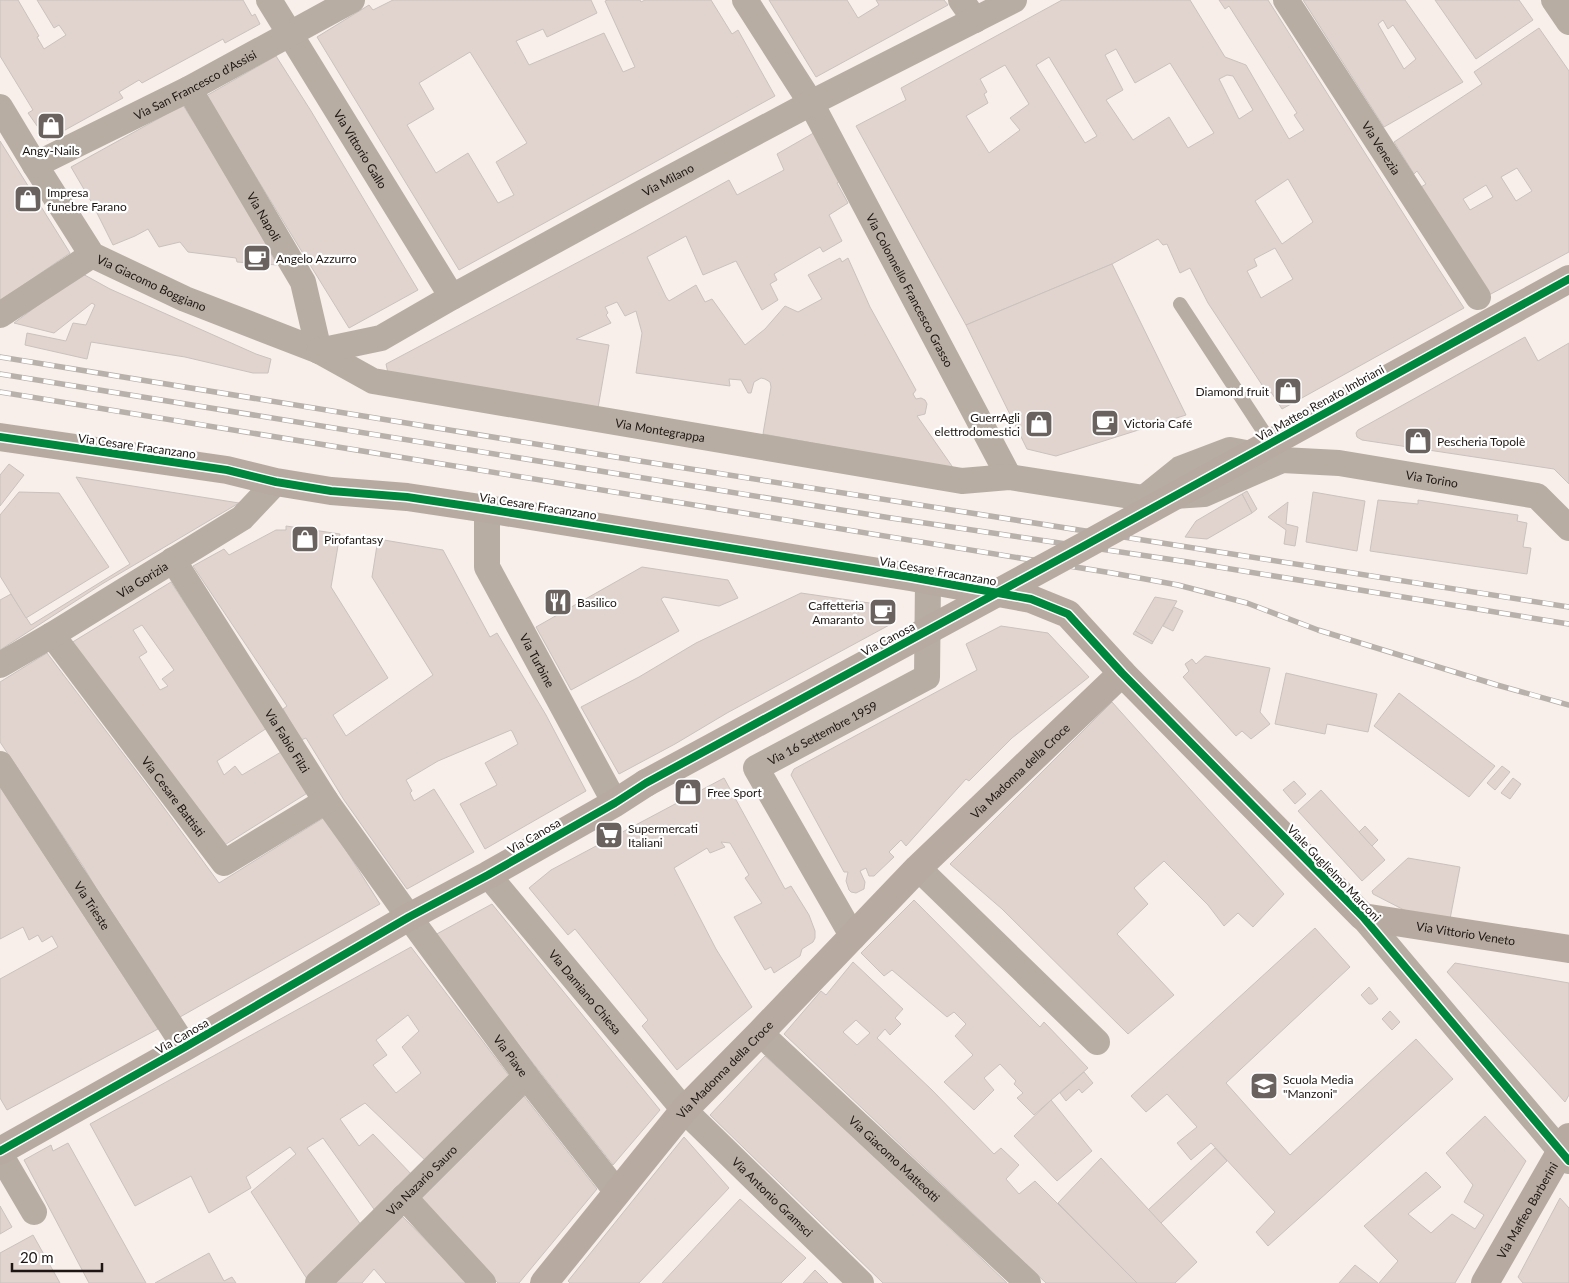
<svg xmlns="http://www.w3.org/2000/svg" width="1569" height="1283" font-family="Lato,sans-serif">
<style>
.building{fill:#e1d4ce;stroke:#cac2be;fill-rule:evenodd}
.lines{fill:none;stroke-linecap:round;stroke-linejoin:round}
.lane{stroke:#b7ada3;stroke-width:14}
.street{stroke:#b7ada3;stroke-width:26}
.secondary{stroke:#b7aba1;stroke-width:28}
.rail-casing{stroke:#b8b0aa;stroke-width:5.5}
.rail{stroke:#fff;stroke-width:4;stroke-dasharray:11;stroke-linecap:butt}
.secondary-bridge{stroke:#b7aba1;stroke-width:28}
.cycleway-casing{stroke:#fff;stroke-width:11}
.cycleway{stroke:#00873e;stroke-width:8}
.labels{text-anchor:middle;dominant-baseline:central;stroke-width:4.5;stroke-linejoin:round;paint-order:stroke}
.street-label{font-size:12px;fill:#1d1612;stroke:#fff}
.poi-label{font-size:12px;fill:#1d1612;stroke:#fff;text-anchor:start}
</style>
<rect width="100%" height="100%" fill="#f8efea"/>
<g class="building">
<polygon points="0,0 18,0 39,36 37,37 44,49 66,35 59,25 54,28 37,0 243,0 252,16 255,14 260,24 225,43 223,39 142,83 139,80 119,92 123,98 47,140 28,113 33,110 0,56"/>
<path d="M393 0H591L597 13 547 37 543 29 516 41 529 65 604 33 623 72 635 67 605 1 608 0H640L641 2 645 0H711L732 34 738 30 775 96 459 270 317 37 369 5 373 10ZM470 52 527 143 496 162 514 195 498 203 468 153 436 173 407 125 434 109 419 83Z"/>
<polygon points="769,0 847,0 858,18 879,5 876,0 944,0 948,5 816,77"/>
<path d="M1062 0H1190L1225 57 1246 65 1289 139 1304 130 1294 115 1297 113 1229 6 1225 9 1219 0H1268L1429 254 1464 308 1282 409 1271 392 1268 394 1208 303 1190 268 1180 273 1167 244 1163 245 1158 239 1112 264 966 325 856 126 906 100 901 88ZM1116 49 1135 83 1170 63 1214 133 1188 148 1169 117 1133 140 1106 100 1123 90 1105 55ZM1049 57 1097 136 1085 143 1036 65ZM1005 65 1029 104 1010 118 1020 130 989 153 966 116 988 103 984 94 987 92 980 79ZM1227 75 1233 76 1253 110 1239 119 1219 79ZM1288 179 1313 222 1282 244 1255 201ZM1275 248 1293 279 1261 298 1247 271 1257 266 1254 259Z"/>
<path d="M1303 0H1405L1463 82 1384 127ZM1383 20 1388 29 1393 25 1416 59 1404 69 1378 24Z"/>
<polygon points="1435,0 1519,0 1533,20 1476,59"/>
<path d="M1539 28 1569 71V252L1489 295 1421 187 1426 184 1417 171 1414 174 1394 142 1482 84 1474 72ZM1517 168 1532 191 1516 201 1501 177ZM1486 185 1493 197 1470 210 1463 199Z"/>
<polygon points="276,56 311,111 418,290 349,328 206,96"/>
<polygon points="183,105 240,196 277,265 237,262 236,258 188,252 180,242 159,247 148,229 135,236 113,245 92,203 71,167"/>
<polygon points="817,131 844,178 837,183 848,203 829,215 842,241 823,252 820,247 774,274 777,280 770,284 778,300 762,310 736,261 703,275 686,236 647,257 666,297 669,301 696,285 705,302 712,299 745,345 765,329 785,306 798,312 822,299 808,275 840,258 842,262 848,258 870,307 916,390 913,394 916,399 921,398 925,400 927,404 925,414 917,416 954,469 763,434 771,387 770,382 765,379 761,378 754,382 751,393 748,393 741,380 729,379 730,386 636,373 642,333 636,311 625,316 617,302 605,307 608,313 606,315 611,323 576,339 609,345 598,408 388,373 386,364 635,232 729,180 737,195 784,170 777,154"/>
<polygon points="0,141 70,253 0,301"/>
<polygon points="1112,264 1186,415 1056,456 1027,449 966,325"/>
<polygon points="81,273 110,289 256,354 271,359 268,373 253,373 185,357 91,342 87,359 25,345 27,333 66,341 73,323 86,325 95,305 92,303 54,333 14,323"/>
<polygon points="1525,337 1538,361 1569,343 1569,484 1554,469 1362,440 1357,437 1356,433 1358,430"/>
<polygon points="9,464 24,475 0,506 0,475"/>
<polygon points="76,477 239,503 102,584 0,650 0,600 11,594 31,625 130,564"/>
<polygon points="1247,491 1257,509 1252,513 1242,494"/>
<polygon points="19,492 59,493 109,567 26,618 0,576 0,515"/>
<polygon points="1313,492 1365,501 1357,551 1306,542"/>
<polygon points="1242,494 1252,513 1207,539 1185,537 1196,521"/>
<polygon points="1378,500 1418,504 1418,500 1518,515 1517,521 1527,523 1523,547 1531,548 1527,574 1370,551"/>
<polygon points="1288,502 1286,524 1298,527 1295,546 1284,544 1286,530 1268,517"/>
<polygon points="286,526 340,534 331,587 388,678 333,715 346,736 433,675 372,577 378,539 443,550 490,637 497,633 546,715 586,791 485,849 460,804 497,785 485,763 518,744 513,733 511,730 438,761 406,780 412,791 410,793 414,801 434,789 474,852 407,889 344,800 306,738 301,740 283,709 287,706 193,566 224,549 229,555 276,530 286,530"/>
<polygon points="642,567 728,580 738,598 719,606 664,597 661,599 679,631 571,690 536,627"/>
<path d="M171 582 267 728 217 761 224 775 235 766 242 775 281 752 309 792 223 846 71 643ZM142 625 174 670 162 679 168 686 160 690 139 657 147 652 133 630Z"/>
<polygon points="801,593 890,606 893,623 727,713 675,744 619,774 581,707 639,677 696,643"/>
<polygon points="1155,597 1177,601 1153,642 1135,631"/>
<polygon points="1174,607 1183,611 1173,631 1163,626"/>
<polygon points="1001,626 1048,633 1089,677 1012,738 969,781 966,779 906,846 901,840 889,852 894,857 874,876 869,876 866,868 860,871 865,882 864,889 856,893 851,892 849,890 846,881 848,872 844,872 791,775 794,769 977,670 966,644"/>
<polygon points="1135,631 1153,642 1152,644 1133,634"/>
<polygon points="47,653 156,797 219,883 325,817 380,904 180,1017 152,973 97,890 83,866 0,742 0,682"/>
<polygon points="1205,656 1270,668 1260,712 1270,724 1251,739 1242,731 1236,736 1183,677 1189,671 1185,664 1192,659 1196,664"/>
<polygon points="1286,673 1377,694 1368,732 1327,724 1325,734 1275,724"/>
<polygon points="1399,693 1495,766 1469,797 1374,726"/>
<polygon points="1112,702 1284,894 1253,927 1238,913 1224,926 1208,905 1164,861 1134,888 1148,904 1117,934 1174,995 1128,1034 1002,909 950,864"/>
<polygon points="1502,766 1510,772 1495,790 1487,783"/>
<polygon points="724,778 785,889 791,886 809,915 815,931 815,938 813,942 802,949 800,956 774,973 771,967 765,970 734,917 762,903 745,878 749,875 730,843 721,842 725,847 710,853 707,848 674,868 716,949 752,1007 677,1070 642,1026 648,1020 575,929 568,935 529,888 551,870"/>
<polygon points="1513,778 1521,784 1510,799 1501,793"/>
<polygon points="1294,781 1306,794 1295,804 1283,790"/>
<polygon points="0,786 158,1029 7,1110 0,1098 0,979 58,947 52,936 42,942 38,935 29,940 23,927 0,939"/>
<polygon points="1321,790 1385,860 1362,881 1298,811"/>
<polygon points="1365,826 1378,840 1372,846 1359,832"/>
<polygon points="1408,858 1460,867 1450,919 1408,912 1373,894 1372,891"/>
<polygon points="914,900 1040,1027 1044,1022 1088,1068 1034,1115 1017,1098 1023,1093 1014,1084 1016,1081 1000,1064 984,1078 994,1090 974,1110 944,1082 973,1055 955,1036 966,1024 954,1012 947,1017 892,970 884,976 861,953"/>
<polygon points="492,904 660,1110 613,1165 433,936"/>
<polygon points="1315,928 1350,967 1226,1083 1290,1155 1416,1039 1453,1079 1268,1246 1256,1232 1275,1212 1211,1143 1191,1160 1177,1143 1197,1127 1167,1094 1146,1112 1131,1096"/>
<path d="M411 947 510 1077 427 1162 365 1103 340 1119 359 1146 373 1134 413 1176 376 1212 323 1138 307 1148 361 1225 309 1282 251 1192 296 1154 290 1147 246 1177 251 1188 209 1213 191 1176 135 1206 90 1124ZM408 1015 419 1031 402 1047 421 1073 396 1093 373 1065 387 1055 376 1040Z"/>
<path d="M853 962 903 1009 895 1018 901 1024 890 1035 885 1029 877 1038 932 1090 994 1154 1001 1148 1019 1165 1006 1179 1019 1194 1035 1181 1137 1283H1046L784 1034 821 991 826 995ZM856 1020 870 1033 857 1045 843 1032Z"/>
<polygon points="1455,963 1569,983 1569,1095 1565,1102 1447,972"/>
<polygon points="1369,987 1378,999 1372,1004 1369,1004 1361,995"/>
<polygon points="1390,1011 1400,1022 1392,1030 1382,1019"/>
<polygon points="765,1056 855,1138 1007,1283 883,1283 710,1115"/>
<polygon points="1084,1072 1093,1083 1082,1093 1079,1089 1066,1101 1060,1093"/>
<polygon points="524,1096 597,1189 519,1283 498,1283 418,1202"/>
<polygon points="1051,1100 1092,1151 1057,1181 1014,1136"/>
<polygon points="1485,1116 1526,1161 1455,1283 1379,1283 1398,1261 1364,1226 1426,1172 1441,1187 1408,1214 1431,1233 1452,1214 1475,1229 1484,1215 1464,1202 1473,1185 1446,1153"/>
<polygon points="684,1137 729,1188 639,1283 570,1283 568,1281"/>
<polygon points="68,1143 146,1283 89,1283 24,1160 51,1145 53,1151"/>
<polygon points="1215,1148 1227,1161 1161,1223 1148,1210"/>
<polygon points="1101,1158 1197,1262 1175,1283 1137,1283 1058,1203"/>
<polygon points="1560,1198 1569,1208 1569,1283 1523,1283 1518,1277"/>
<polygon points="740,1199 806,1258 781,1283 662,1283"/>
<polygon points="0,1206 12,1227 0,1234"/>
<polygon points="400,1214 468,1283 386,1283 374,1269 362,1283 333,1283"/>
<polygon points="33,1235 60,1283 0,1283 0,1253"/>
<polygon points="209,1253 224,1281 232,1277 236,1283 155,1283"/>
<polygon points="1355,1265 1378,1283 1339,1283"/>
<polygon points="815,1270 828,1283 803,1283"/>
</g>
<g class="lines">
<polyline class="lane" points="1180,304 1273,446"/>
<g class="street">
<path id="s1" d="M269 0 452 297"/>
<path id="s2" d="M745 0 811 103 1009 477"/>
<polyline points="961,0 975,20"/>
<path id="s3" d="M1286 0 1478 297"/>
<polyline points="1554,0 1569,22"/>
<path id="s4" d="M189 89 303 282 319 351"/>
<path id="s5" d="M0 107 35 165 92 255 185 299 319 351 373 381 962 481 1009 477 1144 498 1204 494 1282 460"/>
<path id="s6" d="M35 165 189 89 352 0"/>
<polyline points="0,315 92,255"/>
<path id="s7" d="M319 351 381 338 452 297 644 192 811 103 1014 0"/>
<path id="s8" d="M1144 498 1180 469 1230 450 1282 460 1339 463 1537 496 1569 528"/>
<path id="s9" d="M487 509V567L615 803"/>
<path id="s10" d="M173 560 326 801 409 917 526 1076 617 1192"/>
<path id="s11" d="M52 635 224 863 326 801"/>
<path id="s12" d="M0 665 52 635 242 518 276 482"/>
<path id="s13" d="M0 764 185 1047"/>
<polyline points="918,868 1097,1042"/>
<path id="s14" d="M488 875 684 1110 861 1283"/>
<polyline points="1363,917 1569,1161"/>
<path id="s15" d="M853 937 756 768 927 677 928 580"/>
<path id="s16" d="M760 1033 1028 1283"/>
<polyline points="0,1154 34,1212"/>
<polyline points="404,1197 483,1283"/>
<path id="s17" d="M318 1283 526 1076"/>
</g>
<g class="secondary">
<path id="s18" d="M0 437 227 470 276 482 331 491 407 497 487 509 910 577 1031 599 1068 614 1122 673 1363 917 1569 949"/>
<polyline points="0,1151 185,1047 409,917 488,875 615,803 646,783"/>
<path id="s19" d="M544 1283 684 1110 760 1033 918 868 1122 673"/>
<path id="s20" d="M1485 1283 1569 1137"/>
</g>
<defs>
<g id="rail">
<polyline points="0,357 640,461 1569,607"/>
<polyline points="0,374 891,518 1188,562 1569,624"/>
<polyline points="0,392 1112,573 1178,585 1247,603 1318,630 1497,685 1569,705"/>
</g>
</defs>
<use href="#rail" class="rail-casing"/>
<use href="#rail" class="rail"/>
<polyline class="secondary-bridge" points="646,783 1082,547 1569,279"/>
<defs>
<g id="cycleway">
<polyline points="0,437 227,470 276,482 331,491 407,497 487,509 910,577 1031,599 1068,614 1122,673 1363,917 1569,1161"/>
<polyline points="0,1151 185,1047 409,917 488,875 615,803 646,783 1082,547 1569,279"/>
</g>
</defs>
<use href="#cycleway" class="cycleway-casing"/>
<use href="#cycleway" class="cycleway"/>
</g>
<defs>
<symbol id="shop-square" viewBox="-11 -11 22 22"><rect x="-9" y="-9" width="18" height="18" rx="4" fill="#6a625e" stroke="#fff"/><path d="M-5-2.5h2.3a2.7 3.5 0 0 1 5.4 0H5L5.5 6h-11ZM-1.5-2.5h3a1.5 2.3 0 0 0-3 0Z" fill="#fff"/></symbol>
<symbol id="cafe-square" viewBox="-11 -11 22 22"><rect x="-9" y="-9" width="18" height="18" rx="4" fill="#6a625e" stroke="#fff"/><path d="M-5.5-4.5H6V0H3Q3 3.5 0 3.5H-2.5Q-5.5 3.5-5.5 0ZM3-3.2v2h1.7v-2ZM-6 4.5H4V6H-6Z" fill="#fff"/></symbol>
<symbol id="restaurant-square" viewBox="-11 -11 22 22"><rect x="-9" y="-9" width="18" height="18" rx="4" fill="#6a625e" stroke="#fff"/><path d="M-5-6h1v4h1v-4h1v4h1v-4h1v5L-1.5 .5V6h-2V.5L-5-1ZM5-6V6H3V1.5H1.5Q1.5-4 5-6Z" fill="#fff"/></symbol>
<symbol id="supermarket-square" viewBox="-11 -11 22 22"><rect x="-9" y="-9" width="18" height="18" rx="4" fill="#6a625e" stroke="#fff"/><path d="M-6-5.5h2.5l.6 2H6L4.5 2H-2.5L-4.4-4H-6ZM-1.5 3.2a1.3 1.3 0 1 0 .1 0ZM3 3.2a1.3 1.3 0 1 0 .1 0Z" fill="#fff"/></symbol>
<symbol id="school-square" viewBox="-11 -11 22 22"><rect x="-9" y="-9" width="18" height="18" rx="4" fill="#6a625e" stroke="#fff"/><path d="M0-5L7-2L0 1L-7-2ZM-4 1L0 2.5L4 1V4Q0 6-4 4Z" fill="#fff"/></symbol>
</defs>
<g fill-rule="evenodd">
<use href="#shop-square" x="35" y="110" width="32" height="32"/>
<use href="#shop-square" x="12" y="183" width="32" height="32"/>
<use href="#cafe-square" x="241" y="242" width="32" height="32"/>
<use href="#shop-square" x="1272" y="375" width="32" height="32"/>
<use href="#cafe-square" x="1089" y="407" width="32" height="32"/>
<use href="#shop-square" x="1023" y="408" width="32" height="32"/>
<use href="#shop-square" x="1402" y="425" width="32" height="32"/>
<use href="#shop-square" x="289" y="523" width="32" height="32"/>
<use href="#restaurant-square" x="542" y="586" width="32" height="32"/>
<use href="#cafe-square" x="867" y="596" width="32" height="32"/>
<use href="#shop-square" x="672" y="776" width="32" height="32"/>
<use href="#supermarket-square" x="593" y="819" width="32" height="32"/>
<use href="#school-square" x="1248" y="1070" width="32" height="32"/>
</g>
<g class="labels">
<g class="street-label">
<text stroke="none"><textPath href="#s6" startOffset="179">Via San Francesco d'Assisi</textPath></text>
<text stroke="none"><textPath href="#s3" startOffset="176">Via Venezia</textPath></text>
<text stroke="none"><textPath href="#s1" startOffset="175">Via Vittorio Gallo</textPath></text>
<text stroke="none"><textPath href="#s7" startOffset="391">Via Milano</textPath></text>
<text stroke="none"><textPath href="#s4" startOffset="148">Via Napoli</textPath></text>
<text stroke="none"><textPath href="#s5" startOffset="240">Via Giacomo Boggiano</textPath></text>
<text stroke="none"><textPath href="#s2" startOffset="334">Via Colonnello Francesco Grasso</textPath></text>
<text transform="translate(1320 403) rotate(-29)">Via Matteo Renato Imbriani</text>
<text stroke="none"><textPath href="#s5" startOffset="774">Via Montegrappa</textPath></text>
<text transform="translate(137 446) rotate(8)">Via Cesare Fracanzano</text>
<text stroke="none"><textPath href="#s8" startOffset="304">Via Torino</textPath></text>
<text transform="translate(538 506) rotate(9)">Via Cesare Fracanzano</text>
<text transform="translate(938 571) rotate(10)">Via Cesare Fracanzano</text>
<text stroke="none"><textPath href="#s12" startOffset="166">Via Gorizia</textPath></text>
<text transform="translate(888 639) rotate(-28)">Via Canosa</text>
<text stroke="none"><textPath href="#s9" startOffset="164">Via Turbine</textPath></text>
<text stroke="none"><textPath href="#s15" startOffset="270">Via 16 Settembre 1959</textPath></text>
<text stroke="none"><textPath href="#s10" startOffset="214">Via Fabio Filzi</textPath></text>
<text stroke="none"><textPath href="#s19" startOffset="700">Via Madonna della Croce</textPath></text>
<text stroke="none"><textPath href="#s11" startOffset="202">Via Cesare Battisti</textPath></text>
<text transform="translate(534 836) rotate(-30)">Via Canosa</text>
<text transform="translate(1334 873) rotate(46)">Viale Guglielmo Marconi</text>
<text stroke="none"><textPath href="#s13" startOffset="169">Via Trieste</textPath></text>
<text stroke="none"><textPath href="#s18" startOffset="1611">Via Vittorio Veneto</textPath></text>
<text stroke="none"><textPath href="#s14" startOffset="152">Via Damiano Chiesa</textPath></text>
<text transform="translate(182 1036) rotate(-30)">Via Canosa</text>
<text stroke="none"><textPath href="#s10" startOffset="600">Via Piave</textPath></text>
<text stroke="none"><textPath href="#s19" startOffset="280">Via Madonna della Croce</textPath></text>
<text stroke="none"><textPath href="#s16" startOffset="184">Via Giacomo Matteotti</textPath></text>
<text stroke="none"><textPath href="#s17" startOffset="146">Via Nazario Sauro</textPath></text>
<text stroke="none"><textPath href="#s14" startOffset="430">Via Antonio Gramsci</textPath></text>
<text stroke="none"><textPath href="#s20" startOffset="84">Via Maffeo Barberini</textPath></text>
</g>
<g class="poi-label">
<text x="51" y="150" text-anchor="middle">Angy-Nails</text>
<text x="47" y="192">Impresa<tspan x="47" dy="14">funebre Farano</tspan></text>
<text x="276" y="258">Angelo Azzurro</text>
<text x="1269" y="391" text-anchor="end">Diamond fruit</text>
<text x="1020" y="417" text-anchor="end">GuerrAgli<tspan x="1020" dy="14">elettrodomestici</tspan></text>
<text x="1124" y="423">Victoria Café</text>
<text x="1437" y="441">Pescheria Topolè</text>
<text x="324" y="539">Pirofantasy</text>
<text x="577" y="602">Basilico</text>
<text x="864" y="605" text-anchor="end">Caffetteria<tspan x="864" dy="14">Amaranto</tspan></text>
<text x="707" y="792">Free Sport</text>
<text x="628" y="828">Supermercati<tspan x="628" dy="14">Italiani</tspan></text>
<text x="1283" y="1079">Scuola Media<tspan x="1283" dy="14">"Manzoni"</tspan></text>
</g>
</g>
<path d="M12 1263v8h90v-8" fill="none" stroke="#1d1612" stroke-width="2.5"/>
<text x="20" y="1263" font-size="15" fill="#1d1612" stroke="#ffffff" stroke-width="4" paint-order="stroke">20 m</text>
</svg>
